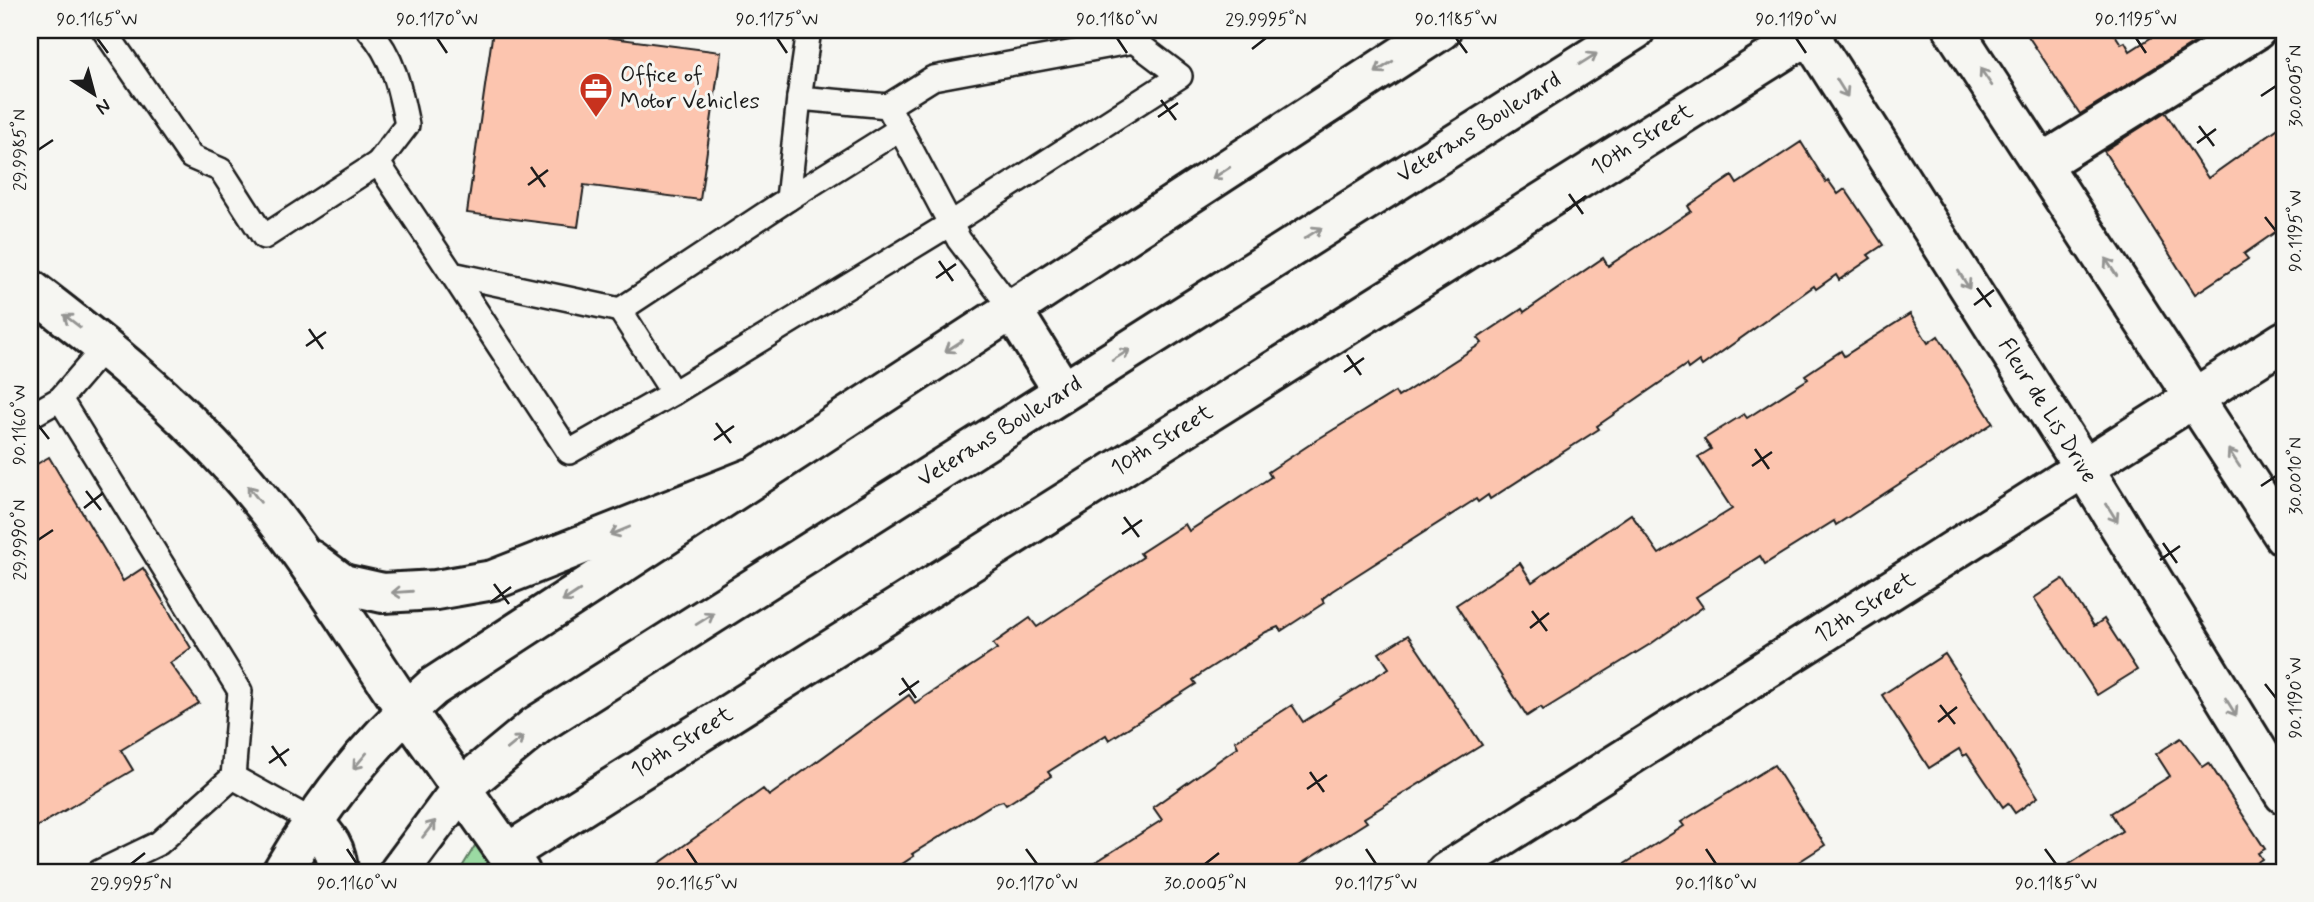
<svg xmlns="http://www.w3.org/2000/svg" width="2314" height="902" font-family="Mynerve,sans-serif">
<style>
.green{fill:#9bdaa3;stroke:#5c7b60;stroke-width:2}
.building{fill:#fcc5af;stroke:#1c1c1c;stroke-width:2}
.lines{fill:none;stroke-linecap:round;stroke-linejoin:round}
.lane-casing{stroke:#1c1c1c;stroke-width:28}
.street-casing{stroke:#1c1c1c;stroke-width:44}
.secondary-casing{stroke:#1c1c1c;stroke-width:44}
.primary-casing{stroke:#1c1c1c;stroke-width:44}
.highway-casing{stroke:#1c1c1c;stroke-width:44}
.lane{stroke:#f6f6f2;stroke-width:23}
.street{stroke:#f6f6f2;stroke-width:38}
.secondary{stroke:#f6f6f2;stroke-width:38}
.primary{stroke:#f6f6f2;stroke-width:38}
.highway{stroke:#f6f6f2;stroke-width:38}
.oneway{stroke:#949492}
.ticks{fill:none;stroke:#1c1c1c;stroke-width:2.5}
.labels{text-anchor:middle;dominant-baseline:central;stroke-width:6;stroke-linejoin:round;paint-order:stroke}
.poi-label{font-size:23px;fill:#1c1c1c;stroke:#f6f6f2;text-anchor:start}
.street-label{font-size:23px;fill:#1c1c1c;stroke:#f6f6f2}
.neatline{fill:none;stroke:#1c1c1c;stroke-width:2.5}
.ticks-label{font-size:18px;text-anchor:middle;fill:#1c1c1c}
</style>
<rect width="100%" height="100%" fill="#f6f6f2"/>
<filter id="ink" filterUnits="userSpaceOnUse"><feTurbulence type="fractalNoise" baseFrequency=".0143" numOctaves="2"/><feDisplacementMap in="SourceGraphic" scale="14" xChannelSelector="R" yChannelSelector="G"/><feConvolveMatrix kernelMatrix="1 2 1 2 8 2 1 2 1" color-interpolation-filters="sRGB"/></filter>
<g filter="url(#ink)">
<polygon class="green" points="476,844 493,872 459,872"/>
<g class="building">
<polygon points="493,30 551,30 721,52 700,200 584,185 578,227 467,213"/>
<polygon points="2024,30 2112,30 2121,44 2125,42 2130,51 2163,30 2215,30 2080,114"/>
<polygon points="2165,112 2208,178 2284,124 2284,226 2244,254 2248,259 2195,294 2104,151"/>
<polygon points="1801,142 1826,182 1828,180 1838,194 1845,189 1883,245 1868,255 1871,258 1839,280 1836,275 1816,289 1814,286 1702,366 1699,361 1688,369 1686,365 1597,426 1599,429 1490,499 1488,495 1478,502 1476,499 1332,591 1322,599 1324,603 1281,631 1278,627 1266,632 1202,673 1193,680 1196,684 1109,740 1106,735 1048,772 1051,776 1006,805 1003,801 993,804 912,854 914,856 890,872 647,872 763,789 769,796 909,695 915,703 997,649 993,644 1030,618 1037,627 1143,557 1140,553 1185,524 1189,531 1271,477 1268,472 1315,441 1395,392 1398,397 1482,343 1478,338 1522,309 1524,312 1603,258 1608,266 1691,211 1688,206 1732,176 1737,184"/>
<polygon points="1910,314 1928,343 1938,336 1993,423 1836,525 1834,521 1765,564 1760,556 1696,597 1703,607 1652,643 1543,710 1541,707 1527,716 1456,605 1520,563 1532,582 1631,514 1659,554 1732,509 1698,457 1711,449 1704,439 1744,414 1747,418 1808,379 1805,375 1841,351 1844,356"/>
<polygon points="49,457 123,581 143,568 191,648 170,663 199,703 121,750 133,770 30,831 30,468"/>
<polygon points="2063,579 2094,626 2104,619 2137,670 2097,695 2034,598"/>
<polygon points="1408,635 1482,745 1364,818 1367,822 1288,872 1080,872 1162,820 1153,807 1238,747 1235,741 1292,705 1303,722 1389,668 1379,653"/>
<polygon points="1945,654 2038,797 2015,813 2008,803 2003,807 1967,754 1963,756 1959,749 1929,768 1882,695"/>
<polygon points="2181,738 2203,767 2209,763 2265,849 2258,853 2262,859 2242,872 2057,872 2122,831 2111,813 2170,776 2156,754"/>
<polygon points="1774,765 1825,845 1783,872 1612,872 1684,826 1681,822"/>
</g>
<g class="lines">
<defs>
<g id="lane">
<polyline points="104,30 191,157 221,170 264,237 378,163"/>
<path d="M369 30C394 57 400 90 407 125L378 163 452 274 620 310 788 199 799 98"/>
<polyline points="809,30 799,98 888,106 959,240 1011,308"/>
<polyline points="788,199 900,129"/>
<polyline points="452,274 569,452 673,393"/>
<polyline points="620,310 673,393 950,224 1180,76 1134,41 933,78 888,106"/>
<polyline points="60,399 240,691 233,777"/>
<polyline points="30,416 60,399 105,347"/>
<polyline points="99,872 159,843 233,777 312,821"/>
</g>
<g id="street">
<polyline points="1806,30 2085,470 2284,794"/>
<polyline points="1954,30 2284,536"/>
<polyline points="2043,163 2256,30"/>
<polyline points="508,853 1816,30"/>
<polyline points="1446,872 2284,341"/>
</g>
<polyline id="secondary" points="406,710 520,872"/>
<g id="primary">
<polyline points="1011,308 1063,391"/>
<path d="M312 821C328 838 337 848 338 872"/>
<path d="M282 872C322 803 372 740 433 687L1441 30"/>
<polyline points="399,872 462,787 537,725 1635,30"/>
</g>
<g id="highway">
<path d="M30 289C102 344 171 400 233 468 299 540 351 630 406 710"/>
<polyline points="311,560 343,584 383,593 436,590 493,580 751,478"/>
</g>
</defs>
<use href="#lane" class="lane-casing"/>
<use href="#street" class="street-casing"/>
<use href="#secondary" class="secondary-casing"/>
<use href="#primary" class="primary-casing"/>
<use href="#highway" class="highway-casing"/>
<use href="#lane" class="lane"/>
<use href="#street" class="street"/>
<use href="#secondary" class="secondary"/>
<use href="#primary" class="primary"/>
<use href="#highway" class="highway"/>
</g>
<defs><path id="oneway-shaft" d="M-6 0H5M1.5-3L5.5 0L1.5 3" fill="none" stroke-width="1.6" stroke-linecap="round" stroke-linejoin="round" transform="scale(1.75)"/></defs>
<g class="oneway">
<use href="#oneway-shaft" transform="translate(1588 59) rotate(-32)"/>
<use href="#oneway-shaft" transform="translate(1384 67) rotate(147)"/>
<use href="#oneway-shaft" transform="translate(1986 77) rotate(-124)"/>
<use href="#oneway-shaft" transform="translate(1842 88) rotate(58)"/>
<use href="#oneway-shaft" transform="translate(1221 173) rotate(147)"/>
<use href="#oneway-shaft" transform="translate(1313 233) rotate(-32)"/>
<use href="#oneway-shaft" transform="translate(2111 267) rotate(-123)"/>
<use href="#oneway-shaft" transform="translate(1964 280) rotate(58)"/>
<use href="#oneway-shaft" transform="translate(72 321) rotate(-143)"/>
<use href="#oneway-shaft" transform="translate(954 346) rotate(147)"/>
<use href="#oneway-shaft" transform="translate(1121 355) rotate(-32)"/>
<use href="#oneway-shaft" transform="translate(2234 458) rotate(-123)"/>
<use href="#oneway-shaft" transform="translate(254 494) rotate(-128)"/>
<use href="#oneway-shaft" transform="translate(2112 513) rotate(58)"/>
<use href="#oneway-shaft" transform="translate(620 531) rotate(158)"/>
<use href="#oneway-shaft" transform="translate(402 592) rotate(176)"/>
<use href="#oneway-shaft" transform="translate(571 596) rotate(147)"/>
<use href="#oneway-shaft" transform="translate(705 619) rotate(-32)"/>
<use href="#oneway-shaft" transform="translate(2231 707) rotate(58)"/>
<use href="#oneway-shaft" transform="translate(515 743) rotate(-39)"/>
<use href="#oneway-shaft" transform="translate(360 761) rotate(130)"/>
<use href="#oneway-shaft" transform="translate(429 829) rotate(-52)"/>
</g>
</g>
<path class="ticks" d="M97 38 108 53M437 38 447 53M777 38 787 53M1117 38 1127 53M1456 38 1467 53M1796 38 1806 53M2136 38 2146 53M1252 49 1266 38M2261 96 2276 86M1161 100 1176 120M1158 117 1178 103M2199 126 2214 146M2197 143 2216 129M38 150 53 140M531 167 545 187M528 185 548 170M1569 194 1583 214M1566 211 1586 196M2265 217 2276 231M939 261 953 281M936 278 956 264M1977 288 1991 307M1974 305 1994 290M309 329 323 349M306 346 326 332M1347 355 1361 375M1344 372 1364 358M716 423 731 443M38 425 49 439M714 440 734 426M1755 449 1769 469M1752 466 1772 452M2261 486 2276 476M86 491 101 510M84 508 103 493M1124 517 1139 537M1122 534 1142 520M38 540 53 530M2163 543 2177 563M2160 560 2180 546M494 584 509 604M491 602 511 587M1532 611 1547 631M1530 628 1549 613M902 678 916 698M2265 684 2276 698M899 695 919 681M1940 705 1955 724M1938 722 1957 707M272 746 286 766M269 763 289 749M1310 772 1324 792M1307 789 1327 775M347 849 357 864M687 849 697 864M1026 849 1037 864M1366 849 1376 864M1706 849 1716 864M2045 849 2056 864M131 864 145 853M1205 864 1219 853"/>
<defs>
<symbol id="office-pin" viewBox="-11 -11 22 30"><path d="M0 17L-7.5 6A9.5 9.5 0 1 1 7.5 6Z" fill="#c8321e" stroke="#f6f6f2"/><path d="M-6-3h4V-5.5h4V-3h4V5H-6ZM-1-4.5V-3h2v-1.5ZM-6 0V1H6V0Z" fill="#fff"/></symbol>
</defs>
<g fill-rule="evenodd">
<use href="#office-pin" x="577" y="70" width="38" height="52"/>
</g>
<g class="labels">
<g class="poi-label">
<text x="620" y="76">Office of<tspan x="620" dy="26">Motor Vehicles</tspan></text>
</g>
<g class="street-label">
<text transform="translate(1479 128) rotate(-32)">Veterans Boulevard</text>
<text transform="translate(1642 140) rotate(-32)">10th Street</text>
<text transform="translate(2047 411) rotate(58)">Fleur de Lis Drive</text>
<text transform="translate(1000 432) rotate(-32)">Veterans Boulevard</text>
<text transform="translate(1162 441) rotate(-32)">10th Street</text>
<text transform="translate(1865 608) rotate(-32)">12th Street</text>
<text transform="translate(682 743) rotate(-32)">10th Street</text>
</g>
</g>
<rect width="2314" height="902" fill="none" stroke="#f6f6f2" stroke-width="77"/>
<g transform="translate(94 94) rotate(144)" stroke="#f6f6f2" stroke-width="5" paint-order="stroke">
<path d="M0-5L12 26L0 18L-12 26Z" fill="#1c1c1c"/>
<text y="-10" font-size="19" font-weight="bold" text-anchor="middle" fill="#1c1c1c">N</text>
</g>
<rect x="38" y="38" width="2238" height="826" class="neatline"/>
<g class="ticks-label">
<text x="97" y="25">90.1165°W</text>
<text x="437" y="25">90.1170°W</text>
<text x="777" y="25">90.1175°W</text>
<text x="1117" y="25">90.1180°W</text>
<text x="1266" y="25">29.9995°N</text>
<text x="1456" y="25">90.1185°W</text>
<text x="1796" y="25">90.1190°W</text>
<text x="2136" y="25">90.1195°W</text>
<text transform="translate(2295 86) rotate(-90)" y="6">30.0005°N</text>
<text transform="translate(19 150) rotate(-90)" y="6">29.9985°N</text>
<text transform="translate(2295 231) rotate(-90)" y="6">90.1195°W</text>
<text transform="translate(19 425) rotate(-90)" y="6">90.1160°W</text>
<text transform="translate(2295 476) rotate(-90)" y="6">30.0010°N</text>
<text transform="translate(19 540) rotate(-90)" y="6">29.9990°N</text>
<text transform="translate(2295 698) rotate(-90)" y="6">90.1190°W</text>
<text x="131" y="889">29.9995°N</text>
<text x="357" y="889">90.1160°W</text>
<text x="697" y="889">90.1165°W</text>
<text x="1037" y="889">90.1170°W</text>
<text x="1205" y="889">30.0005°N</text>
<text x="1376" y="889">90.1175°W</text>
<text x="1716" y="889">90.1180°W</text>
<text x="2056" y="889">90.1185°W</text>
</g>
</svg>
